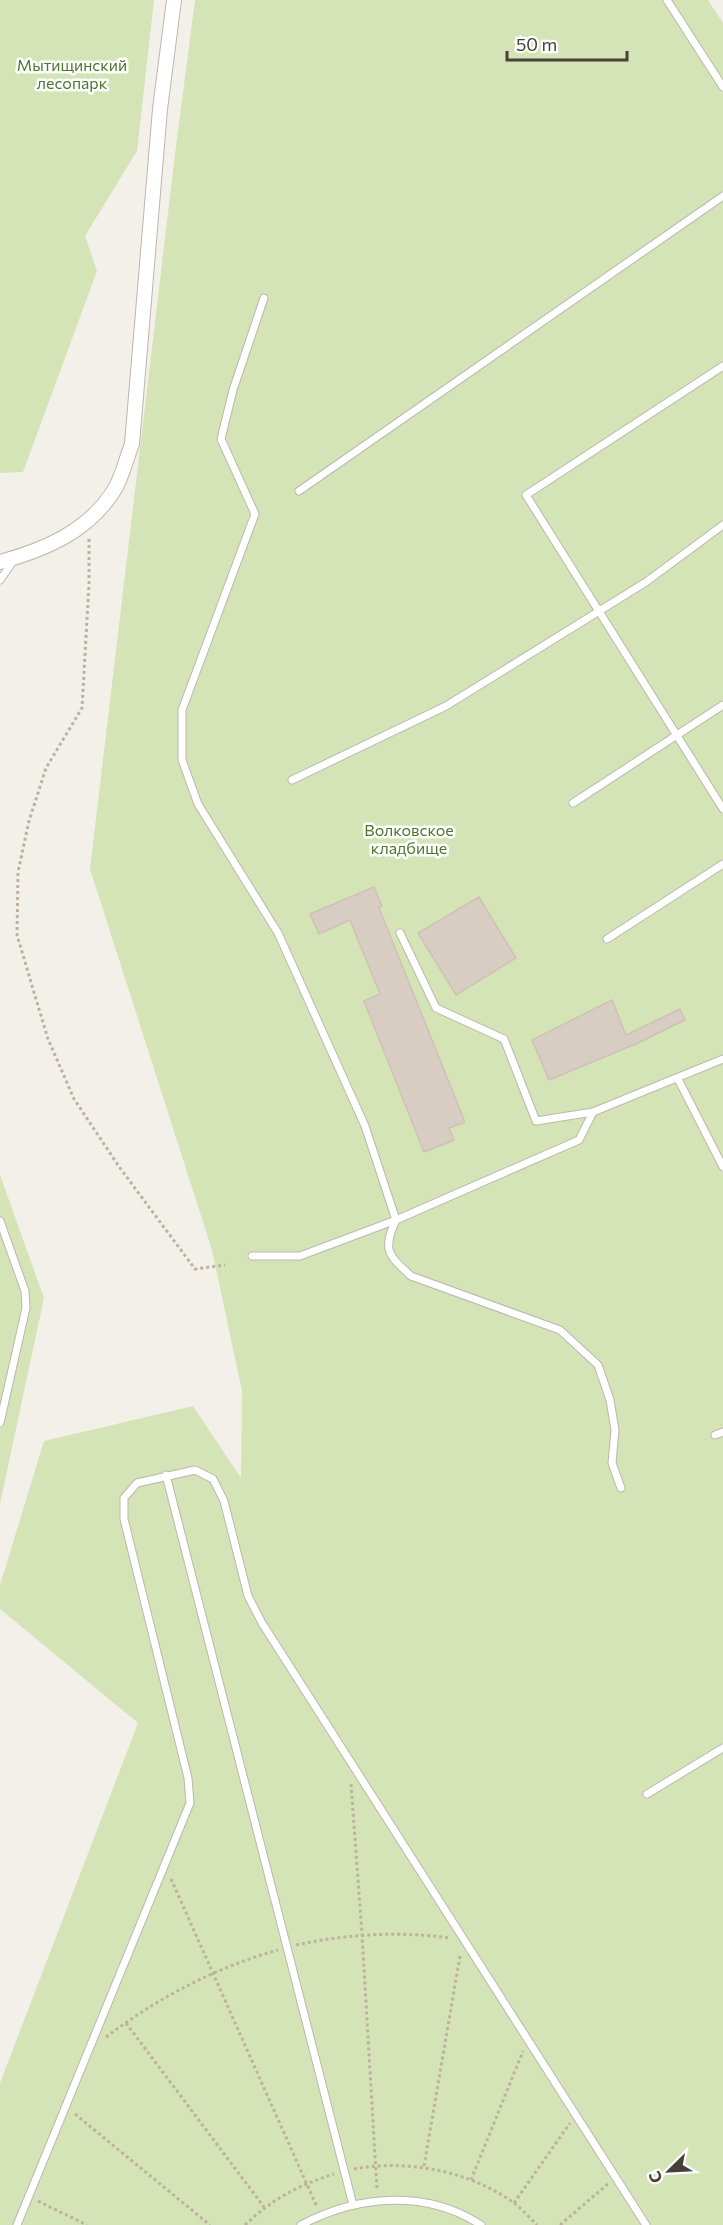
<svg xmlns="http://www.w3.org/2000/svg" width="723" height="2225" font-family="Commissioner,sans-serif">
<style>
.green{fill:#d4e4b6}
.building{fill:#d7cdc3;stroke:#cfc1b3;stroke-width:1.5}
.lines{fill:none;stroke-linecap:round;stroke-linejoin:round}
.service-casing{stroke:#beb6ad;stroke-width:9}
.minor-casing{stroke:#beb6ad;stroke-width:16}
.path{stroke:#bfb19f;stroke-width:3;stroke-dasharray:3 3;stroke-linecap:butt}
.service{stroke:#fff;stroke-width:7}
.minor{stroke:#fff;stroke-width:14}
.labels{text-anchor:middle;dominant-baseline:central;stroke-width:5;stroke-linejoin:round;paint-order:stroke}
.park-label{font-size:16px;fill:#50752f;stroke:#fff}
</style>
<rect width="100%" height="100%" fill="#f3f0ea"/>
<g class="green">
<polygon points="0,0 154,0 137,151 85,236 97,271 23,472 0,473"/>
<polygon points="195,0 708,0 723,23 723,2225 0,2225 0,2083 138,1723 0,1609 0,1585 44,1441 193,1406 241,1478 242,1391 212,1250 90,869 175,154"/>
<polygon points="0,1175 44,1298 0,1504"/>
</g>
<g class="building">
<polygon points="374,887 382,906 379,908 465,1122 449,1128 454,1140 424,1152 364,1001 380,994 350,920 319,934 310,914"/>
<polygon points="479,897 516,958 456,995 418,933"/>
<polygon points="612,1000 626,1035 680,1009 685,1020 638,1043 549,1080 532,1040"/>
</g>
<g class="lines">
<defs>
<g id="service">
<polyline points="667,0 723,87"/>
<polyline points="264,298 233,390 221,439 255,514 182,710 182,760 198,804 278,933 365,1126 396,1220 579,1140 593,1112 723,1059"/>
<polyline points="723,366 526,495 723,809"/>
<polyline points="299,491 723,196"/>
<polyline points="0,580 14,560"/>
<polyline points="292,780 446,706 646,582 723,525"/>
<polyline points="573,803 723,705"/>
<polyline points="400,933 436,1008 504,1039 536,1121 593,1112"/>
<polyline points="607,939 723,864"/>
<polyline points="678,1079 723,1167"/>
<polyline points="0,1221 25,1291 26,1308 0,1423"/>
<path d="M252 1256H300L396 1220C382 1250 388 1255 411 1276L560 1330 598 1365 610 1400 615 1430 612 1463 621 1488"/>
<polyline points="715,1435 723,1432"/>
<polyline points="166,1475 353,2205"/>
<polyline points="647,1794 723,1748"/>
<polyline points="17,2225 190,1803 188,1778 124,1519 124,1498 137,1483 195,1470 213,1479 224,1501 248,1596 262,1623 646,2225"/>
<path d="M301 2225C358 2195 426 2189 481 2225"/>
</g>
<path id="minor" d="M0 562C44 550 87 532 113 492 122 479 126 459 132 444L160 109 174 0"/>
</defs>
<use href="#service" class="service-casing"/>
<use href="#minor" class="minor-casing"/>
<g class="path">
<polyline points="89,539 89,584 82,708 46,768 29,821 18,872 17,935 48,1039 74,1099 120,1168 195,1269 225,1265"/>
<polyline points="351,1784 362,1934 377,2190"/>
<polyline points="171,1879 317,2207"/>
<path d="M296 1945C347 1934 398 1931 450 1938"/>
<polyline points="126,2023 264,2207"/>
<path d="M106 2037C158 1998 214 1968 278 1950"/>
<polyline points="75,2114 210,2225"/>
<polyline points="424,2166 460,1956"/>
<path d="M354 2169C407 2159 470 2171 514 2203 522 2209 530 2218 537 2225"/>
<polyline points="471,2180 523,2051"/>
<polyline points="38,2201 87,2225"/>
<polyline points="514,2203 570,2123"/>
<path d="M245 2225C272 2199 299 2185 334 2174"/>
<polyline points="560,2225 609,2183"/>
</g>
<use href="#service" class="service"/>
<use href="#minor" class="minor"/>
</g>
<g class="labels">
<g class="park-label">
<text x="72" y="64">Мытищинский<tspan x="72" dy="18">лесопарк</tspan></text>
<text x="409" y="829">Волковское<tspan x="409" dy="18">кладбище</tspan></text>
</g>
</g>
<g transform="translate(669 2171) rotate(246)" stroke="#ffffff" stroke-width="4.5" paint-order="stroke">
<path d="M0-4.5L10 22L0 15L-10 22Z" fill="#474038"/>
<text y="-9" font-size="16" font-weight="bold" text-anchor="middle" fill="#474038">С</text>
</g>
<path d="M507 51v9h120v-9" fill="none" stroke="#474038" stroke-width="3"/>
<text x="516" y="51" font-size="18" fill="#474038" stroke="#ffffff" stroke-width="4.5" paint-order="stroke">50 m</text>
</svg>
